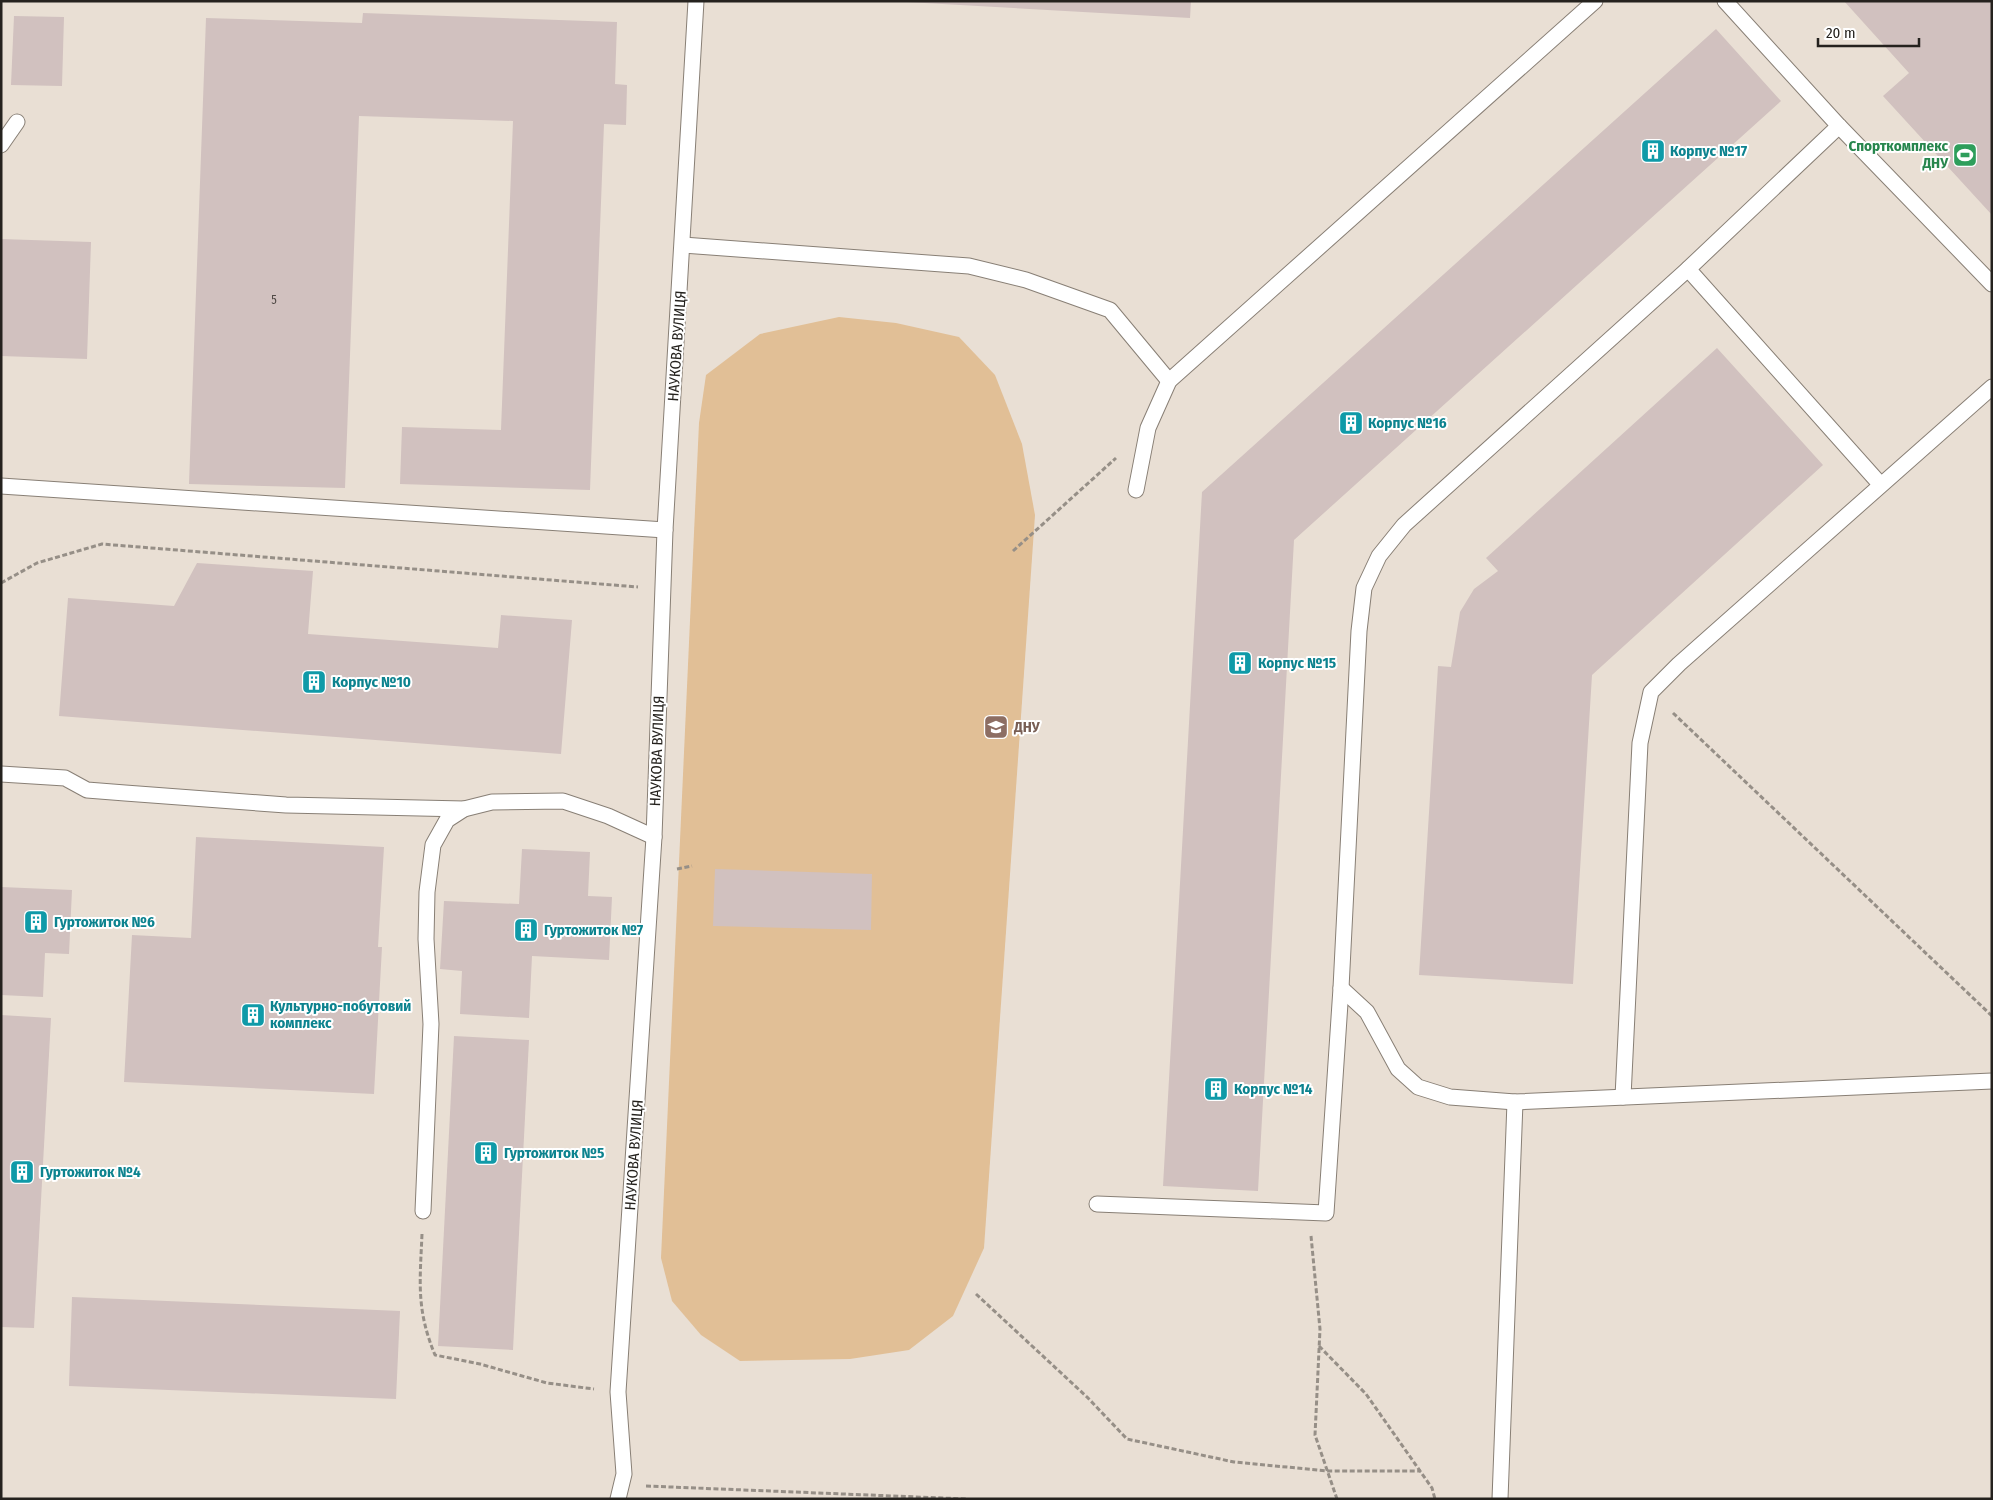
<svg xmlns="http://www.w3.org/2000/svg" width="1993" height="1500" font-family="'Fira Sans Condensed',sans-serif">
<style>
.green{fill:#e1bf96}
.building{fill:#d1c1bf}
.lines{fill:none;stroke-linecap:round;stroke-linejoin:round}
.lane-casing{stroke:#887f75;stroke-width:17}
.path{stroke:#968f87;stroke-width:3;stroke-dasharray:5 2.5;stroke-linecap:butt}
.lane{stroke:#fff;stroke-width:15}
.labels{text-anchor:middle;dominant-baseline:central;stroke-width:4;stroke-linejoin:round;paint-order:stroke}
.number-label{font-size:12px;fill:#504a46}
.leisure-label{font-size:15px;font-weight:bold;fill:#27864d;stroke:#fff;text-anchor:end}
.culture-label{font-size:15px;font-weight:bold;fill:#0d838f;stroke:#fff;text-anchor:start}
.street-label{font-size:15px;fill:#25221e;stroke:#fff}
.education-label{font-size:15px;font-weight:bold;fill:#785e54;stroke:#fff;text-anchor:start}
</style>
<rect width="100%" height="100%" fill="#e9dfd4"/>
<polygon class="green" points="839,317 896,323 959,337 995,375 1022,444 1035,515 984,1248 953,1316 909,1350 850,1359 740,1361 701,1335 672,1301 661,1258 699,423 706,375 760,334"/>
<g class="building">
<polygon points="889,1 1191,1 1190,18"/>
<polygon points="1844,1 1992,1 1992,215 1883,96 1909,73"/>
<polygon points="363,13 617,22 615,84 627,85 626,125 604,124 590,490 400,484 402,427 501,430 513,121 359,116 345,488 189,484 206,18 362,23"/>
<polygon points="14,16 64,17 62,86 11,85"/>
<polygon points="1716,29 1781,101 1294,540 1258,1191 1163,1186 1202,492"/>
<polygon points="1,239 91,242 87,359 1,356"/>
<polygon points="1717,348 1823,465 1592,675 1573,984 1419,975 1438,666 1451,667 1460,612 1474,589 1498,571 1486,558"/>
<polygon points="197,563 313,571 308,634 498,648 501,615 572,620 561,754 59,716 68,598 174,606"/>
<polygon points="196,837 384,847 378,947 382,947 374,1094 124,1082 132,935 191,938"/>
<polygon points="522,849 590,852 588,896 612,897 609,960 532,956 529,1018 460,1014 462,971 440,969 444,901 519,904"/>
<polygon points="715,869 872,874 871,930 713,926"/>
<polygon points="1,887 72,890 69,954 45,953 43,997 1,995"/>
<polygon points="1,1015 51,1018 34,1328 1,1327"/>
<polygon points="454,1036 529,1040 513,1350 438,1346"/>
<polygon points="72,1297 400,1311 396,1399 69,1386"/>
</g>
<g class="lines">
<defs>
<g id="lane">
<polyline points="1725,1 1839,126 1992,284"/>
<polyline points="1,145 17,122"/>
<polyline points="683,245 969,266 1026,280 1110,310 1169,381"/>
<polyline points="1688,269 1880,484"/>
<polyline points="1,486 665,530"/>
<polyline points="1136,490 1148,428 1169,381 1595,1"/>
<polyline points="1,774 65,778 87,790 125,793 286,805 464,809"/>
<polyline points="1341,988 1367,1012 1398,1069 1418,1087 1450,1097 1515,1102 1992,1081"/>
<polyline points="1623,1097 1640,743 1651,692 1679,664 1992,387"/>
<polyline points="1097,1204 1326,1213 1341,988 1359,631 1364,588 1379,556 1404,525 1688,269 1839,126"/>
<polyline points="423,1211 431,1024 426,939 427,892 433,845 447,820 464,809 492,802 563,801 608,816 654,837"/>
<polyline points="618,1499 624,1474 618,1392 654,837 665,530 696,1"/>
<polyline points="1500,1499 1515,1102"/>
</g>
</defs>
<use href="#lane" class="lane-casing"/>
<g class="path">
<polyline points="1013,551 1116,458"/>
<polyline points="1,583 37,563 102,544 638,587"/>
<polyline points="1673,713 1992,1016"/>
<polyline points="677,869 692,866"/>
<path d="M422 1234C420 1282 416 1309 435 1355L480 1364 547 1383 594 1389"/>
<polyline points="1311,1236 1320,1329 1315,1435 1337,1499"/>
<polyline points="976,1294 1087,1397 1127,1439 1234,1462 1328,1471 1421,1471"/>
<polyline points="1319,1346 1366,1394 1432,1488 1435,1499"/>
<polyline points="646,1486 967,1499"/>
</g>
<use href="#lane" class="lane"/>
</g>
<defs>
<symbol id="building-square" viewBox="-11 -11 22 22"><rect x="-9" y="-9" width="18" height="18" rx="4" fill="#0f9aa8" stroke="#fff"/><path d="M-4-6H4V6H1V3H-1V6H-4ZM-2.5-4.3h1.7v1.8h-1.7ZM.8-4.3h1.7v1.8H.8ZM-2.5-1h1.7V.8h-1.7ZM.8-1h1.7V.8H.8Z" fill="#fff"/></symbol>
<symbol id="stadium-square" viewBox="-11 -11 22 22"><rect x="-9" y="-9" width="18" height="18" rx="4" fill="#2e9e5b" stroke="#fff"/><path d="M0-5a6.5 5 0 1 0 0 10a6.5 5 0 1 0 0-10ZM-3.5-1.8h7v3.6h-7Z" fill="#fff"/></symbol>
<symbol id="university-square" viewBox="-11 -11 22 22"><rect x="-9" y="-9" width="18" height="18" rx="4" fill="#8d6e63" stroke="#fff"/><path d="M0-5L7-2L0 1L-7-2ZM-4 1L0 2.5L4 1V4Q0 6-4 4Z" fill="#fff"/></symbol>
</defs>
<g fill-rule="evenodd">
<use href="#building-square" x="1639" y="137" width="28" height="28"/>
<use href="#stadium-square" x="1951" y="141" width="28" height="28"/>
<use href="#building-square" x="1337" y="409" width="28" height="28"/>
<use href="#building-square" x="1226" y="649" width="28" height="28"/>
<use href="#building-square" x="300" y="668" width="28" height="28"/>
<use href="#university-square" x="982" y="713" width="28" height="28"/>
<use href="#building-square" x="22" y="908" width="28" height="28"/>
<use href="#building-square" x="512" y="916" width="28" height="28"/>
<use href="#building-square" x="239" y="1001" width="28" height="28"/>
<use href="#building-square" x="1202" y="1075" width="28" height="28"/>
<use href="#building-square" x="472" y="1139" width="28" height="28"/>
<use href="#building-square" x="8" y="1158" width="28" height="28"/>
</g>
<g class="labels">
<g class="number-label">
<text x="274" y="300">5</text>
</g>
<g class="leisure-label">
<text x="1948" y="146">Спорткомплекс<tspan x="1948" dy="17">ДНУ</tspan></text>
</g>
<g class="culture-label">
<text x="1670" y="151">Корпус №17</text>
<text x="1368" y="423">Корпус №16</text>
<text x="1258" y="663">Корпус №15</text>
<text x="332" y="682">Корпус №10</text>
<text x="54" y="922">Гуртожиток №6</text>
<text x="544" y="930">Гуртожиток №7</text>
<text x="270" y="1006">Культурно-побутовий<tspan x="270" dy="17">комплекс</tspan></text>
<text x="1234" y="1089">Корпус №14</text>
<text x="504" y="1153">Гуртожиток №5</text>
<text x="40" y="1172">Гуртожиток №4</text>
</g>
<g class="street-label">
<text transform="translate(677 346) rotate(-86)">НАУКОВА ВУЛИЦЯ</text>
<text transform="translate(657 751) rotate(-88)">НАУКОВА ВУЛИЦЯ</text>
<text transform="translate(634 1155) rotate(-86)">НАУКОВА ВУЛИЦЯ</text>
</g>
<g class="education-label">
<text x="1014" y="727">ДНУ</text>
</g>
</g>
<rect width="1993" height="1500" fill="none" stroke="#25221e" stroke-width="5"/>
<path d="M1818 38v8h101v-8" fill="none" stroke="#25221e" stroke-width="2.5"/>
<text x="1826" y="38" font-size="15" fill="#25221e" stroke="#ffffff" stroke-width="4" paint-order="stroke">20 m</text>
</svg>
